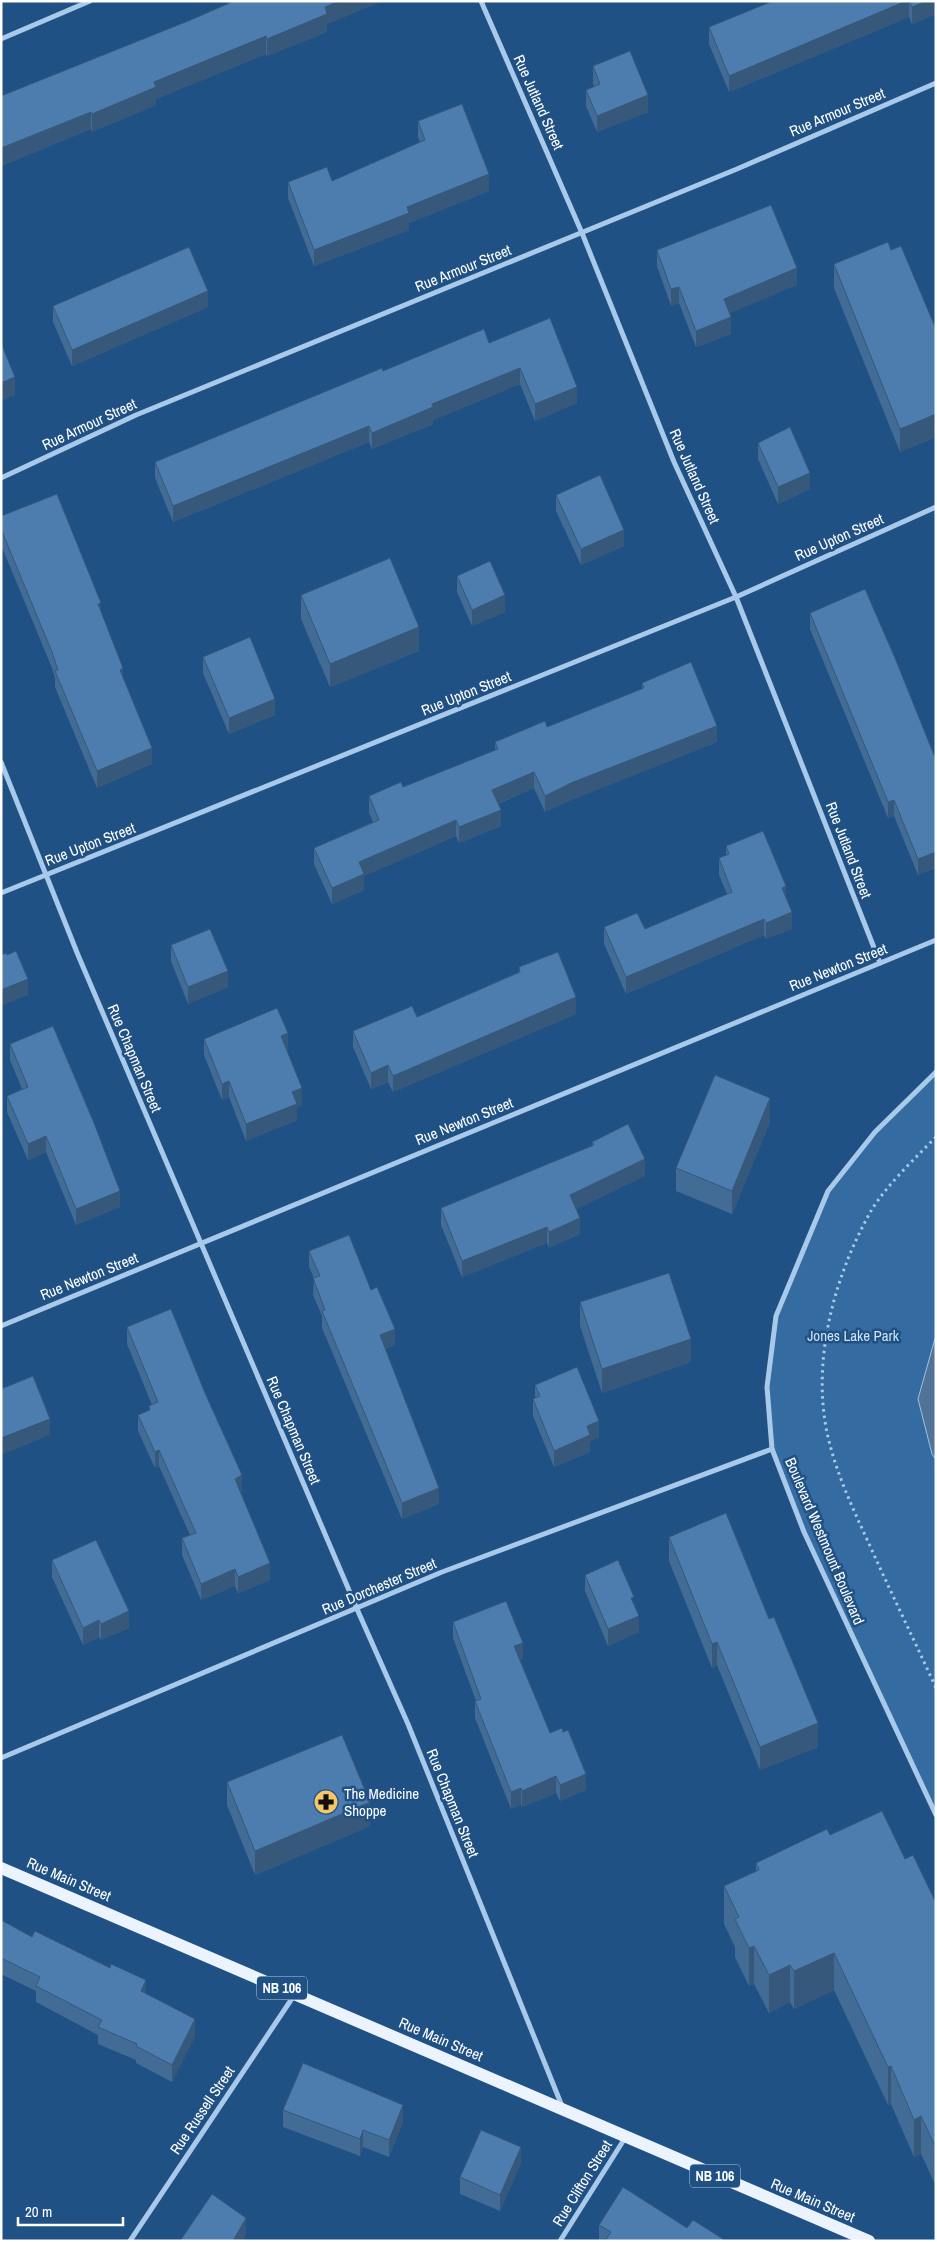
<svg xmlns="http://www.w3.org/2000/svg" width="937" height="2242" font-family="'Archivo Narrow',sans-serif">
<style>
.green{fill:#346ba1}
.water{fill:#517398;stroke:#9bc4ea}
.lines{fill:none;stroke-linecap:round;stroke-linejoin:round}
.path{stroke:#a8c9e9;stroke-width:3;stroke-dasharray:2.5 4;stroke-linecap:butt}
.minor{stroke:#a8c9e9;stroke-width:5}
.primary{stroke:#ebf3fe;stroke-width:12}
.wall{fill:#426c96}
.shaded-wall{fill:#36587a}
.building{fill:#4d7dae;stroke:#36587a}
.labels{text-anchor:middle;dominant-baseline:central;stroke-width:5;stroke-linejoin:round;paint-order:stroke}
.shield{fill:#205184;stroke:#bccbda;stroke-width:1}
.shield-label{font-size:14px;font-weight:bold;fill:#fff}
.street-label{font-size:15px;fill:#fff;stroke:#205184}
.park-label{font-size:15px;fill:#cce2f7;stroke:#205184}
.poi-label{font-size:15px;fill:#fff;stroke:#205184;text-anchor:start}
</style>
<rect width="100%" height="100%" fill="#205184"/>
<polygon class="green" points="936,1072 936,1335 918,1399 932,1454 936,1460 936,1815 804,1532 772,1449 767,1387 776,1316 828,1191 875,1132"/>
<polygon class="water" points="936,1335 936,1460 932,1454 918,1399"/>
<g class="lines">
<path class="path" d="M936 1137C916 1157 885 1187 871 1211 833 1278 810 1366 829 1441 839 1482 858 1519 875 1557 895 1601 916 1644 936 1688"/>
<g class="minor">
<polyline points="481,1 582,233 674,462 736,597 880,963"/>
<polyline points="1,39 90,1"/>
<polyline points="1,478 136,415 737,169 936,83"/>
<polyline points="1,762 78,955 357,1609 408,1724 562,2106"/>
<polyline points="1,893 736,597 936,507"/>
<polyline points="936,1072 875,1132 828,1191 776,1316 767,1387 772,1449 804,1532 936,1815"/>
<polyline points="1,1326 936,940"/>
<polyline points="1,1758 442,1572 772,1449"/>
<polyline points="130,2241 295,1994"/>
<polyline points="560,2241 625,2138"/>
</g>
<polyline class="primary" points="1,1868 869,2241"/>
</g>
<g class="wall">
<polygon points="234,1 382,1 327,24 327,32 267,56 266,54 156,99 156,105 92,132 91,129 1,166 1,96 193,19"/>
<polygon points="773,1 936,1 936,14 912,24 909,17 729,92 709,44 709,27"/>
<polygon points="593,66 648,112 597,132 586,106 586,90 594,87 593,83"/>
<polygon points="418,121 489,191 409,223 409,230 314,266 288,198 288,182 332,181 420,142 418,137"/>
<polygon points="657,250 797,285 729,313 731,334 696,347 679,303 671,306 657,266"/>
<polygon points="891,250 936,329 936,437 900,452 834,288 834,264"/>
<polygon points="53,306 208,307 72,366 53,322"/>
<polygon points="489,343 577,403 535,421 520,384 433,420 433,424 372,449 369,442 173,522 155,478 155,462 383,371"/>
<polygon points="758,443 810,489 778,504 758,459"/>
<polygon points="556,495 624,546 581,565 556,511"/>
<polygon points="1,529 101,612 152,764 97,788 55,687 55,678 52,668 1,545"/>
<polygon points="457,576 505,612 472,626 457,592"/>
<polygon points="301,595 419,651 330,687 301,619"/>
<polygon points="810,613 936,760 936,868 918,875 894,816 888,818 810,629"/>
<polygon points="203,657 275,715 229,734 203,673"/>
<polygon points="642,683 717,742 571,800 545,812 534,788 498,804 501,826 459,843 456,836 364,876 364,890 332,904 314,864 314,848 373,822 369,813 369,796 403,787 495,751 495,742 547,727 642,689"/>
<polygon points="726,846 786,898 792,929 766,939 764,935 626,994 604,944 604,927 645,929 727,894 719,875 719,858 726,856"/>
<polygon points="171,945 228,987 188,1004 171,961"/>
<polygon points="519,967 576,1014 393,1092 388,1082 371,1089 353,1047 353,1031 417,1017 519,972"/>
<polygon points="204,1039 288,1049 287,1050 302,1105 297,1107 297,1120 246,1141 229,1097 222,1100 204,1055"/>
<polygon points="10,1044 120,1207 76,1225 46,1152 28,1160 7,1112 7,1096 22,1089 10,1060"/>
<polygon points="770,1122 732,1214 676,1191 676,1168"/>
<polygon points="592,1142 645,1176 576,1209 580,1234 549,1248 547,1243 462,1277 441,1225 441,1208 592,1146"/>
<polygon points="309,1251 371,1290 395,1345 385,1349 439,1504 402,1519 322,1328 322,1316 313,1295 314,1278 309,1267"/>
<polygon points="580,1302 691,1362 602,1393 580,1326"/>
<polygon points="127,1327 242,1492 240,1492 270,1580 238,1593 235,1586 201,1600 182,1555 182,1538 190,1535 159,1466 155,1468 138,1431 138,1415 149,1410 149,1406 152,1405 127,1344"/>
<polygon points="535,1385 599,1437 590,1441 590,1452 554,1467 533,1416 533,1399 535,1398"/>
<polygon points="669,1537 818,1747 760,1770 717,1665 712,1668 669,1561"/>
<polygon points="52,1560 129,1628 101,1640 99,1637 83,1645 52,1577"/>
<polygon points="585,1575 634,1603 639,1632 608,1646 585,1591"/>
<polygon points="453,1622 523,1659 520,1660 550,1733 586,1790 560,1801 556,1793 522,1807 521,1804 511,1809 475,1718 475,1701 476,1701 453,1638"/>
<polygon points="227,1782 370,1826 255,1875 227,1805"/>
<polygon points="830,1835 905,1859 936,1903 936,2186 921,2154 914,2157 891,2104 888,2105 834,1990 794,2009 790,2002 769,2013 754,1984 749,1986 735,1957 735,1947 724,1924 724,1886 756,1871 756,1863"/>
<polygon points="1,1920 32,1937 146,1994 195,2036 172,2082 136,2063 136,2060 98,2044 98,2035 36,2002 36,1991 1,1974"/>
<polygon points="283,2110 403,2122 389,2157 363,2147 360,2156 283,2127"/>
<polygon points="521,2163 500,2211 460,2194 460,2177"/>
<polygon points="599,2225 687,2228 726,2241 599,2241"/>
</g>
<g class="shaded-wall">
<polygon points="339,1 382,1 327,24 327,32 267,56 267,39 325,7"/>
<polygon points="906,1 909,1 909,17 729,92 729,76"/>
<polygon points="927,1 936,1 936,14 912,24 912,7"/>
<polygon points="266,36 266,54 156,99 156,105 92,132 92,114 154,82"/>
<polygon points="648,95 648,112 597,132 597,116"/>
<polygon points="91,112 91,129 1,166 1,148"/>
<polygon points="489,174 489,191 409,223 409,230 314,266 314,250 407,207"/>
<polygon points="797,268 797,285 724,316 724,299"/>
<polygon points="679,287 679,303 671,306 671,289"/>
<polygon points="208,291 208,307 72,366 72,350"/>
<polygon points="731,317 731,334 696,347 696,331"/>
<polygon points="520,368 520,384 433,420 433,424 372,449 372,433 432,404"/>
<polygon points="15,377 15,395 1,401 1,383"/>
<polygon points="577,387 577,403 535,421 535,404"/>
<polygon points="936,414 936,437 900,452 900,429"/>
<polygon points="369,426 369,442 173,522 173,506"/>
<polygon points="810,473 810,489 778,504 778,487"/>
<polygon points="624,530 624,546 581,565 581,549"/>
<polygon points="505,595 505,612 472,626 472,610"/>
<polygon points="101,603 101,619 98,604"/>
<polygon points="419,627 419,651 330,687 330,664"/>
<polygon points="123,668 123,685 120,670"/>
<polygon points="275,699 275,715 229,734 229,718"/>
<polygon points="717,726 717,742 571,800 545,812 545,796 571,783"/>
<polygon points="152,748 152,764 97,788 97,771"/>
<polygon points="534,772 534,788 492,806 492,790"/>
<polygon points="894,800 894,816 888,818 888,802"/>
<polygon points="501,810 501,826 459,843 459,827"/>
<polygon points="456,820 456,836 364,876 364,890 332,904 332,888 359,862"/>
<polygon points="936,852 936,868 918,875 918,859"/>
<polygon points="786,886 786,902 782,888"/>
<polygon points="792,912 792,929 766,939 766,923"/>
<polygon points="764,919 764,935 626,994 626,977"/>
<polygon points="228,971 228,987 188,1004 188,987"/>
<polygon points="28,979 28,995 1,1006 1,990"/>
<polygon points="576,997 576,1014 393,1092 393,1076"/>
<polygon points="288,1033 288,1049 281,1052 281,1036"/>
<polygon points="388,1065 388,1082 371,1089 371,1073"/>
<polygon points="229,1081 229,1097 222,1100 222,1084"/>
<polygon points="302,1088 302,1105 297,1107 297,1120 246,1141 246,1124 292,1092"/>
<polygon points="770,1098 770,1122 732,1214 732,1191"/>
<polygon points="46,1136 46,1152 28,1160 28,1144"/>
<polygon points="645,1159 645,1176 570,1212 570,1195"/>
<polygon points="120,1191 120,1207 76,1225 76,1209"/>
<polygon points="580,1218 580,1234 549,1248 549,1232"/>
<polygon points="547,1227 547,1243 462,1277 462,1261"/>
<polygon points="395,1329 395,1345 380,1351 380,1335"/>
<polygon points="691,1339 691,1362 602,1393 602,1369"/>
<polygon points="50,1419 50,1435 1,1455 1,1438"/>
<polygon points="599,1421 599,1437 590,1441 590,1452 554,1467 554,1451 587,1426"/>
<polygon points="159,1450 159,1466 155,1468 155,1452"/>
<polygon points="242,1475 242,1492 235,1495 235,1479"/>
<polygon points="439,1488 439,1504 402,1519 402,1503"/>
<polygon points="270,1563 270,1580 238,1593 238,1577"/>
<polygon points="235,1569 235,1586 201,1600 201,1584"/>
<polygon points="129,1611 129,1628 101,1640 101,1624"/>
<polygon points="639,1616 639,1632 608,1646 608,1629"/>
<polygon points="99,1620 99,1637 83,1645 83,1628"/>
<polygon points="717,1642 717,1665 712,1668 712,1644"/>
<polygon points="523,1643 523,1659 514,1663 514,1646"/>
<polygon points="818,1723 818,1747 760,1770 760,1747"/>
<polygon points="586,1774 586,1790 560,1801 560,1785"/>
<polygon points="556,1776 556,1793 522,1807 522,1791"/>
<polygon points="521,1788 521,1804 511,1809 511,1792"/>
<polygon points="370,1802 370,1826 255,1875 255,1851"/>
<polygon points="754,1946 754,1984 749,1986 749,1948"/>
<polygon points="834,1953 834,1990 794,2009 794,1971"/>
<polygon points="790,1965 790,2002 769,2013 769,1975"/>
<polygon points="146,1980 146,1996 141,1991"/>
<polygon points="195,2019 195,2036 172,2082 172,2065"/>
<polygon points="891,2066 891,2104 888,2105 888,2067"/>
<polygon points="403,2105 403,2122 389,2157 389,2140"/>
<polygon points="921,2116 921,2154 914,2157 914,2120"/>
<polygon points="363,2130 363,2147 360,2156 360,2139"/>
<polygon points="521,2147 521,2163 500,2211 500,2195"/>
<polygon points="246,2218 246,2234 243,2241 233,2241"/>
</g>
<g class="building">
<polygon points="234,1 339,1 325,7 327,14 267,39 266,36 154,82 156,87 92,114 91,112 1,148 1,96 193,19"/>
<polygon points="773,1 906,1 729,76 709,27"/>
<polygon points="909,1 927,1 912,7"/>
<polygon points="630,51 648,95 597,116 586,90 600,84 593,66"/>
<polygon points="462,104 489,174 407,207 409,213 314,250 288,182 327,167 332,181 425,140 418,121"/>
<polygon points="771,205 797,268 724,299 731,317 696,331 679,287 671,289 657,250"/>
<polygon points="888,242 891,250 901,246 936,329 936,414 900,429 834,264"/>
<polygon points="189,247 208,291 72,350 53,306"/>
<polygon points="550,318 577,387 535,404 520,368 432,404 433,407 372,433 369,426 173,506 155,462 358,378 382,368 383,371 484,329 489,343"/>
<polygon points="1,343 15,377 1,383"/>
<polygon points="790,427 810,473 778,487 758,443"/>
<polygon points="600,475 624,530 581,549 556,495"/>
<polygon points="57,494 101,603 98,604 123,668 120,670 152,748 97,771 55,671 58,670 52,652 1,529 1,516"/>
<polygon points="390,558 419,627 330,664 301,595"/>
<polygon points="490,561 505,595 472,610 457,576"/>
<polygon points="865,589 895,658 936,760 936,852 918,859 894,800 888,802 810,613"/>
<polygon points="250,637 275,699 229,718 203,657"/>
<polygon points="691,662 717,726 571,783 545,796 534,772 492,790 501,810 459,827 456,820 359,862 364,874 332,888 314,848 379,820 369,796 401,782 403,787 498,749 495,742 545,721 547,727 644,688 642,683"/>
<polygon points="763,831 786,886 782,888 792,912 766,923 764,919 626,977 604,927 637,913 645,929 732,892 719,858 729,854 726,846"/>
<polygon points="210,929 228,971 188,987 171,945"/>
<polygon points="16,951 28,979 1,990 1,955 6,953 7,955"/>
<polygon points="558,952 576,997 393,1076 388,1065 371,1073 353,1031 412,1006 417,1017 520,972 519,967"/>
<polygon points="277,1008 288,1033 281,1036 302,1088 292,1092 297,1104 246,1124 229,1081 222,1084 204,1039"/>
<polygon points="53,1026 94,1123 120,1191 76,1209 46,1136 28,1144 7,1096 28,1087 10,1044"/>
<polygon points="715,1075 770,1098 732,1191 676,1168"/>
<polygon points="628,1124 645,1159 570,1195 580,1218 549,1232 547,1227 462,1261 441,1208 594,1145 592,1142"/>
<polygon points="349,1235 371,1290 377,1287 395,1329 380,1335 439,1488 402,1503 322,1311 325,1310 313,1278 320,1276 309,1251"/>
<polygon points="669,1273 691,1339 602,1369 580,1302"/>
<polygon points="171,1309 205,1393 242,1475 235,1479 270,1563 238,1577 235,1569 201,1584 182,1538 196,1533 159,1450 155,1452 138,1415 150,1410 149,1406 158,1402 127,1327"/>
<polygon points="577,1367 599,1421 587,1426 590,1435 554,1451 533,1399 540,1396 535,1385"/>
<polygon points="33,1376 50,1419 1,1438 1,1389"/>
<polygon points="726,1513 769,1619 774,1617 818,1723 760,1747 717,1642 712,1644 669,1537"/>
<polygon points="96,1540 129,1611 101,1624 99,1620 83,1628 52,1560"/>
<polygon points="618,1560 634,1597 631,1598 639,1616 608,1629 585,1575"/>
<polygon points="506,1601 523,1643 514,1646 550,1733 562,1728 563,1732 568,1730 586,1774 560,1785 556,1776 522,1791 521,1788 511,1792 475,1701 481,1699 453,1622"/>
<polygon points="342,1735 370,1802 255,1851 227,1782"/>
<polygon points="882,1811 905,1859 913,1855 936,1903 936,2148 921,2116 914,2120 891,2066 888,2067 834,1953 794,1971 790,1965 769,1975 754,1946 749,1948 735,1919 739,1917 724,1886 759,1870 756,1863 827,1829 830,1835"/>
<polygon points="1,1920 32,1937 35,1931 110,1968 111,1964 146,1980 141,1991 195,2019 172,2065 136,2046 137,2044 98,2027 102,2020 36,1986 40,1977 1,1958"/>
<polygon points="303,2063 403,2105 389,2140 363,2130 360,2139 283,2110"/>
<polygon points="481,2130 521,2147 500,2195 460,2177"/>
<polygon points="623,2187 687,2228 693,2220 726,2241 605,2241 611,2232 599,2225"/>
<polygon points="212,2194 246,2218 233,2241 180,2241"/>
</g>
<defs>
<symbol id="pharmacy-disc" viewBox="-11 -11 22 22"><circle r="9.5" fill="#f7c668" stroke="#205184"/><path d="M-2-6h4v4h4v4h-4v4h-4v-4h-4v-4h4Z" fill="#111"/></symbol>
</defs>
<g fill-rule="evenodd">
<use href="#pharmacy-disc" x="312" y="1788" width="28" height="28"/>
</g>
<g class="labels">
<g class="shield">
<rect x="257" y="1976.5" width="50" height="23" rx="4"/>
<rect x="690" y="2164.5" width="50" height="23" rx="4"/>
</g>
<g class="shield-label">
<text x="282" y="1988">NB 106</text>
<text x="715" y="2176">NB 106</text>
</g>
<g class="street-label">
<text transform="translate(539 102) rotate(66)">Rue Jutland Street</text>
<text transform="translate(837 112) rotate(-23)">Rue Armour Street</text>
<text transform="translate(463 268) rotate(-22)">Rue Armour Street</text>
<text transform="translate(89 424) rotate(-25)">Rue Armour Street</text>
<text transform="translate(695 476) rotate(66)">Rue Jutland Street</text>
<text transform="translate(839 537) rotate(-24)">Rue Upton Street</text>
<text transform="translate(466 693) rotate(-22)">Rue Upton Street</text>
<text transform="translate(90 844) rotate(-21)">Rue Upton Street</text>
<text transform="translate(849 850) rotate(69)">Rue Jutland Street</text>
<text transform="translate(838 967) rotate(-22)">Rue Newton Street</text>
<text transform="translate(135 1058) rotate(67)">Rue Chapman Street</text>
<text transform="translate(464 1121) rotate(-22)">Rue Newton Street</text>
<text transform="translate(89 1276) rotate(-22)">Rue Newton Street</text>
<text transform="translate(294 1430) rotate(67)">Rue Chapman Street</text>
<text transform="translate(825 1541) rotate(67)">Boulevard Westmount Boulevard</text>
<text transform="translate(379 1586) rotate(-23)">Rue Dorchester Street</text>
<text transform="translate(453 1803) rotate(68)">Rue Chapman Street</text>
<text transform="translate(69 1879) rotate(23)">Rue Main Street</text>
<text transform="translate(441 2039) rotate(23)">Rue Main Street</text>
<text transform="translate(202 2110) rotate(-56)">Rue Russell Street</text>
<text transform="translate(582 2183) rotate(-58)">Rue Clifton Street</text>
<text transform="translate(813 2200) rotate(23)">Rue Main Street</text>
</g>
<g class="park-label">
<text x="853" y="1335">Jones Lake Park</text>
</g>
<g class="poi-label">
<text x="344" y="1793">The Medicine<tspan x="344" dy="17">Shoppe</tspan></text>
</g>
</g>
<rect width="937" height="2242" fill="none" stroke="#ffffff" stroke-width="5"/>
<path d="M18 2217v8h105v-8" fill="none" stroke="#ffffff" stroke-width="2.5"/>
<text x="25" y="2217" font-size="15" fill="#ffffff" stroke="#205184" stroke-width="4" paint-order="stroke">20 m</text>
</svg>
